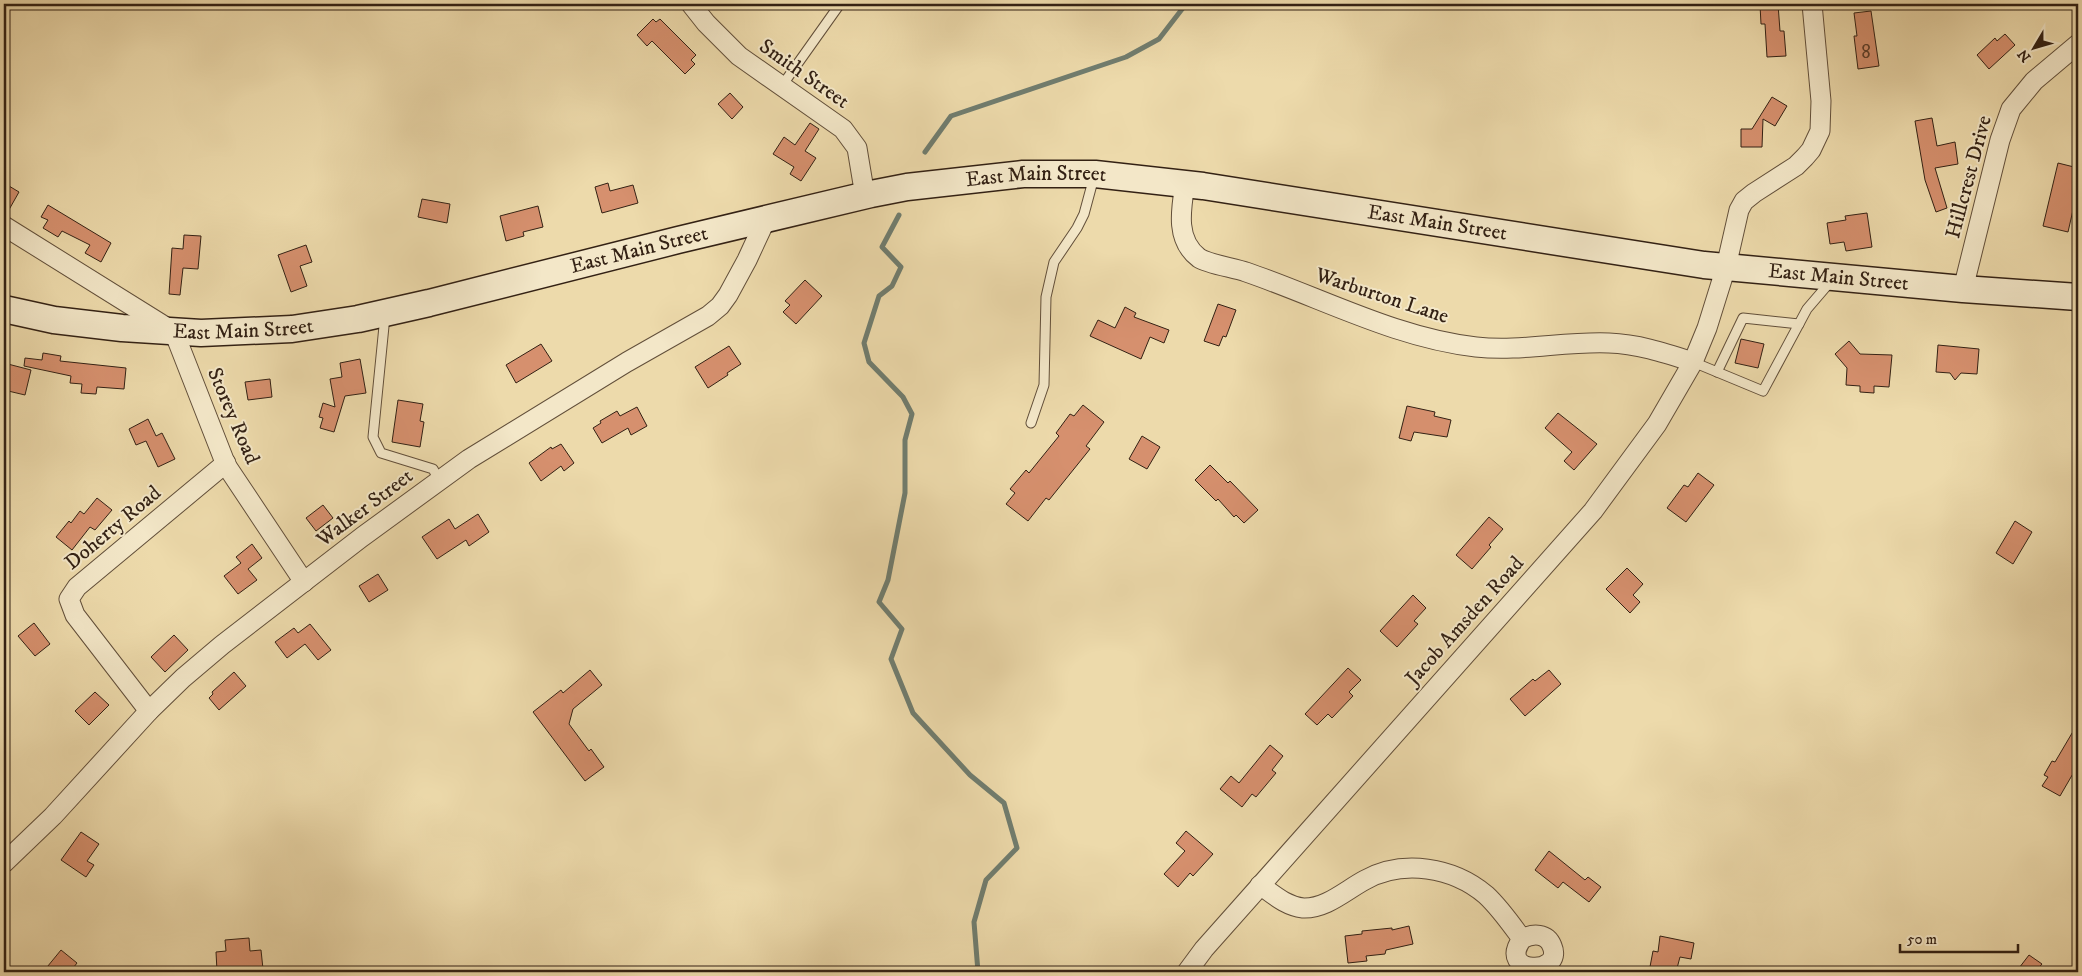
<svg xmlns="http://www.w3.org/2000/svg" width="2082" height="976" font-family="'IM FELL DW Pica',serif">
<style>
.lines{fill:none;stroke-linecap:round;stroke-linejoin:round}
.stream{stroke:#707d6f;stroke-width:5}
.building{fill:#d6906e;stroke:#332114}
.lane-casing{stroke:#624f3a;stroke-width:11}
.street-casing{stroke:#624f3a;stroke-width:21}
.secondary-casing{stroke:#332114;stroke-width:29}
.lane{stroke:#f3e7c8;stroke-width:9}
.street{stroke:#f3e7c8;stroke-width:19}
.secondary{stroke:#f3e7c8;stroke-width:26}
.labels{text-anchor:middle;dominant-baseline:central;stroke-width:4;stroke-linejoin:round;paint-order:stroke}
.number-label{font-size:19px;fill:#5c3d2a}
.street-label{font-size:21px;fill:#332114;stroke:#f3e7c8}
</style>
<rect width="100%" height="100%" fill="#eddaab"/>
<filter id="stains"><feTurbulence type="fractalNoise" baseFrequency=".004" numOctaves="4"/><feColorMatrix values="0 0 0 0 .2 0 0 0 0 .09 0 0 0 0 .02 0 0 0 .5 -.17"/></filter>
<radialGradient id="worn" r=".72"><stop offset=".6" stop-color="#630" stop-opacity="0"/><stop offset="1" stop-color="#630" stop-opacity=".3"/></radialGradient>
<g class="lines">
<g class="stream">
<polyline points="925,152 951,116 1126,57 1159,39 1186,4"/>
<polyline points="899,215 882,247 901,267 892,286 879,296 864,343 869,362 903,397 912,414 905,440 905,493 888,580 879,602 902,629 891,659 913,713 970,775 1004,803 1017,848 986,880 974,922 978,972"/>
</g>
</g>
<g class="building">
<polygon points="1778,4 1780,31 1784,31 1786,56 1767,57 1765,24 1761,24 1760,5"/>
<polygon points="1871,11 1879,66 1858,69 1854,36 1857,36 1854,13"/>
<polygon points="653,19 656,22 660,19 696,55 691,60 695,64 685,74 652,41 647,46 637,35"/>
<polygon points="2005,34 2015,45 1989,69 1977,55 1995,38 1997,41"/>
<polygon points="730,93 743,107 732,119 718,104"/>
<polygon points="1772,97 1787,106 1775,126 1763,119 1762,147 1741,147 1741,129 1752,129"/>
<polygon points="1932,118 1937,146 1955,142 1958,164 1935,168 1947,208 1936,212 1925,180 1915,121"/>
<polygon points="810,123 819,129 805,151 816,158 801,181 790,174 794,167 773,154 784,137 795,145"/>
<polygon points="2058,163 2078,168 2078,188 2068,232 2043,226"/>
<polygon points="4,183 19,192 6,215 4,215"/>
<polygon points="608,183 610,191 633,185 638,203 602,213 595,187"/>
<polygon points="422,199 450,204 447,223 418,217"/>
<polygon points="48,205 111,243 101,262 85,253 90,245 62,231 58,237 43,228 48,220 41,217"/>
<polygon points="538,206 543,227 523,232 524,236 506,241 500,216"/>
<polygon points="1867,213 1872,247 1846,251 1844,242 1830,244 1827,223 1846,220 1845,216"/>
<polygon points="184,235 201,236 198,269 183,268 180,295 169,294 172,248 183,249"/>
<polygon points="306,245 312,262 300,266 307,286 291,292 278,255"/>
<polygon points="805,280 822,296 796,324 783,312 790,305 785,301"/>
<polygon points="1218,304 1236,310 1226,337 1223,336 1219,346 1204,341"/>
<polygon points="1125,307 1136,313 1134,317 1169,330 1164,343 1150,337 1141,359 1090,336 1098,320 1115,328"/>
<polygon points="1741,339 1764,344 1758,368 1735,363"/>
<polygon points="1849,341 1860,354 1892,355 1889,387 1874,386 1874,393 1860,392 1860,386 1846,385 1847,368 1835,354"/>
<polygon points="541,344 552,361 516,383 506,365"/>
<polygon points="1938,345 1979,349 1977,374 1961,373 1955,380 1950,373 1936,372"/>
<polygon points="729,346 741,364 727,373 728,375 708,388 695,367"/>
<polygon points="43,353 61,356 60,361 126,368 124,389 97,387 96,394 81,393 82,384 70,383 71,376 24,366 25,358 42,360"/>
<polygon points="360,359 366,393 345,396 334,432 320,428 323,418 319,417 323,403 335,407 330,379 342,377 340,363"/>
<polygon points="4,363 31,370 25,395 4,390"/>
<polygon points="270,379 272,397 248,400 245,382"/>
<polygon points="398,400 423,404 420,421 424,422 420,447 392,442"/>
<polygon points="1083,405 1104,422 1086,446 1090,449 1049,500 1046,498 1028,521 1006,504 1015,493 1010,489 1026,470 1029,473 1059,436 1056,433 1070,414 1074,416"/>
<polygon points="1407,406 1435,412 1434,416 1451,420 1447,437 1414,432 1411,441 1399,438"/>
<polygon points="637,407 647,426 631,435 628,428 602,443 593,428 601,423 600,421 617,411 620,416"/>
<polygon points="1558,413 1597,444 1574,470 1564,461 1572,452 1545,428"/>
<polygon points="148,419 156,436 162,433 175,459 158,467 146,441 136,445 129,429"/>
<polygon points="1142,436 1160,447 1147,469 1129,459"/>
<polygon points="561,444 574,463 564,471 561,466 541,481 529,463 551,447 552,449"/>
<polygon points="1210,465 1228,483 1230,481 1258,510 1244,523 1236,515 1234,517 1218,499 1216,501 1195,480"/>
<polygon points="1698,473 1714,485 1686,522 1667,508 1684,485 1688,487"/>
<polygon points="97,498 112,510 95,530 90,527 72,550 56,537 69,521 71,523 80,511 84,514"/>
<polygon points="323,505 333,518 316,531 306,518"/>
<polygon points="478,514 489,532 469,546 466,540 437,559 422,537 449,519 455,529"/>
<polygon points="1489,517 1503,529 1489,545 1491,547 1472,569 1456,555"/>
<polygon points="2015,521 2032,532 2013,564 1996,553"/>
<polygon points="252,544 262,558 248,569 257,580 238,594 224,576 241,563 236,557"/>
<polygon points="1627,568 1643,584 1633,595 1640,602 1630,613 1606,589"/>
<polygon points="378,574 388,590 369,602 359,586"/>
<polygon points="1413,595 1426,608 1414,621 1418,624 1397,647 1380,631"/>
<polygon points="34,623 50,644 35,656 18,636"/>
<polygon points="310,624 331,650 318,660 305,644 287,658 275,642 294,628 298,633"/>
<polygon points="174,635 188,650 165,672 151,657"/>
<polygon points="1348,668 1361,680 1349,692 1353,696 1332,718 1328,714 1317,725 1305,714"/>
<polygon points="590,670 602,685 573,709 569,724 589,751 591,749 604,767 585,781 533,712 561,690 563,693"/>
<polygon points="1549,670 1561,684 1525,716 1510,699 1533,679 1535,681"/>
<polygon points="234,672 246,686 219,710 209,698 213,694 212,692"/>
<polygon points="95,692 109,705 89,725 75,711"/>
<polygon points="2078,723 2078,765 2060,796 2042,786 2048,777 2044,775 2052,761 2055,762"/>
<polygon points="1270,745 1283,756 1272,770 1276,773 1256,797 1252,794 1242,807 1220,789 1231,776 1239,783"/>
<polygon points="1186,831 1213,854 1193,876 1190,873 1178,887 1164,874 1185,851 1176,843"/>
<polygon points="81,832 99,844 87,861 94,865 86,877 61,860"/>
<polygon points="1549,851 1585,880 1588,877 1601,887 1589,902 1563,882 1558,888 1535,870"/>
<polygon points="1409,926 1413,944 1386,950 1385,954 1366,956 1367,961 1348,963 1345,936 1362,934 1362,931 1392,928 1392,930"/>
<polygon points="1660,936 1694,943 1691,959 1680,957 1676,972 1649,972 1653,951 1658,952"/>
<polygon points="249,938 250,951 261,950 263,969 217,971 216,952 226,951 225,940"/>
<polygon points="61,950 77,963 70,972 43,972"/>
<polygon points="2029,955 2042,964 2035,972 2016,972"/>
</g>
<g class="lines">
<defs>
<g id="lane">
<polyline points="781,87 840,4"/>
<polyline points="385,316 373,437 381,453 433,469 439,480"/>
<polyline points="1693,362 1763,391 1807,309 1831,281"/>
<polyline points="1717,372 1743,318 1799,324"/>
<polyline points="1031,423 1044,385 1046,297 1054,262 1077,228 1084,214 1094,177"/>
</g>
<g id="street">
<polyline points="691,4 706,23 739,56 843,129 857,148 865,196"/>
<path d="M1185 184C1181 209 1175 240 1199 258 1208 264 1235 268 1246 272 1322 298 1396 338 1476 347 1520 352 1565 341 1609 343 1638 344 1665 353 1693 362"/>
<polyline points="4,226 174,332 226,465 304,582"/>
<polyline points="1963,289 2000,140 2011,109 2034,81 2078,44"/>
<polyline points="149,711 75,615 69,599 77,587 226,463"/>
<polyline points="4,863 53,816 149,711 183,678 222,645 362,537 469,459 627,362 708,316 720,306 728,295 747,260 766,219"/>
<path d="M1260 885C1274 895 1286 906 1303 908 1326 909 1346 890 1365 880 1403 859 1453 867 1486 895 1500 908 1511 924 1522 939 1496 975 1565 976 1552 946 1547 933 1533 933 1522 939"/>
<polyline points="1187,972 1204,949 1593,511 1657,424 1693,362 1707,328 1726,267 1739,210 1744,201 1754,193 1796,166 1805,157 1811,150 1820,131 1821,101 1812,4"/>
</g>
<g id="secondary">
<path id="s1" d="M4 309 54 320 122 328 201 333 292 329 358 319 429 303 678 240 871 194 907 187 1023 174H1095L1203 186 1704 265 1963 289 2078 297"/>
</g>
</defs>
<use href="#lane" class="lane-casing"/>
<use href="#street" class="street-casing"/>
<use href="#secondary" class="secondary-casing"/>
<use href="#lane" class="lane"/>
<use href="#street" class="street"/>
<use href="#secondary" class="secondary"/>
</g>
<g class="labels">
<g class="number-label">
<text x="1866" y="52">8</text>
</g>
<g class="street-label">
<text transform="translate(804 74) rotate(35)">Smith Street</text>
<text transform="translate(1969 177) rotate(-75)">Hillcrest Drive</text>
<text stroke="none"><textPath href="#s1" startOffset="1051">East Main Street</textPath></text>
<text stroke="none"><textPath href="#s1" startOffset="1456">East Main Street</textPath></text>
<text stroke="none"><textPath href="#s1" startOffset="646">East Main Street</textPath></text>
<text stroke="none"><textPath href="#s1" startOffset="1861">East Main Street</textPath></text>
<text transform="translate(1382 296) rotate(18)">Warburton Lane</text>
<text stroke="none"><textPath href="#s1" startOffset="241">East Main Street</textPath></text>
<text transform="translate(233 416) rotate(67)">Storey Road</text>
<text transform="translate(365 508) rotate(-37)">Walker Street</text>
<text transform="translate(113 528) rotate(-40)">Doherty Road</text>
<text transform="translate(1465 621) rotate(-48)">Jacob Amsden Road</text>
</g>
</g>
<rect width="2082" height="976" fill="none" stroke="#eddaab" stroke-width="20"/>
<rect x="5" y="5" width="2072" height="966" fill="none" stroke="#332114" stroke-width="2.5"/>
<rect x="10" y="10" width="2062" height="956" fill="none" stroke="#332114"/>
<g transform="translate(2034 48) rotate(232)" stroke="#f3e7c8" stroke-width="4" paint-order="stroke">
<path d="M0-4L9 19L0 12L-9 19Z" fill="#332114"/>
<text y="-8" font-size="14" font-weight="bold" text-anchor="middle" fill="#332114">N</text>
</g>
<path d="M1900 944v8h118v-8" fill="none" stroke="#332114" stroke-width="2.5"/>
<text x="1907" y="944" font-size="15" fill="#332114" stroke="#f3e7c8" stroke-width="4" paint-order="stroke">50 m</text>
<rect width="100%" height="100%" filter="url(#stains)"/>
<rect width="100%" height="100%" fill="url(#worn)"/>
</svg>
